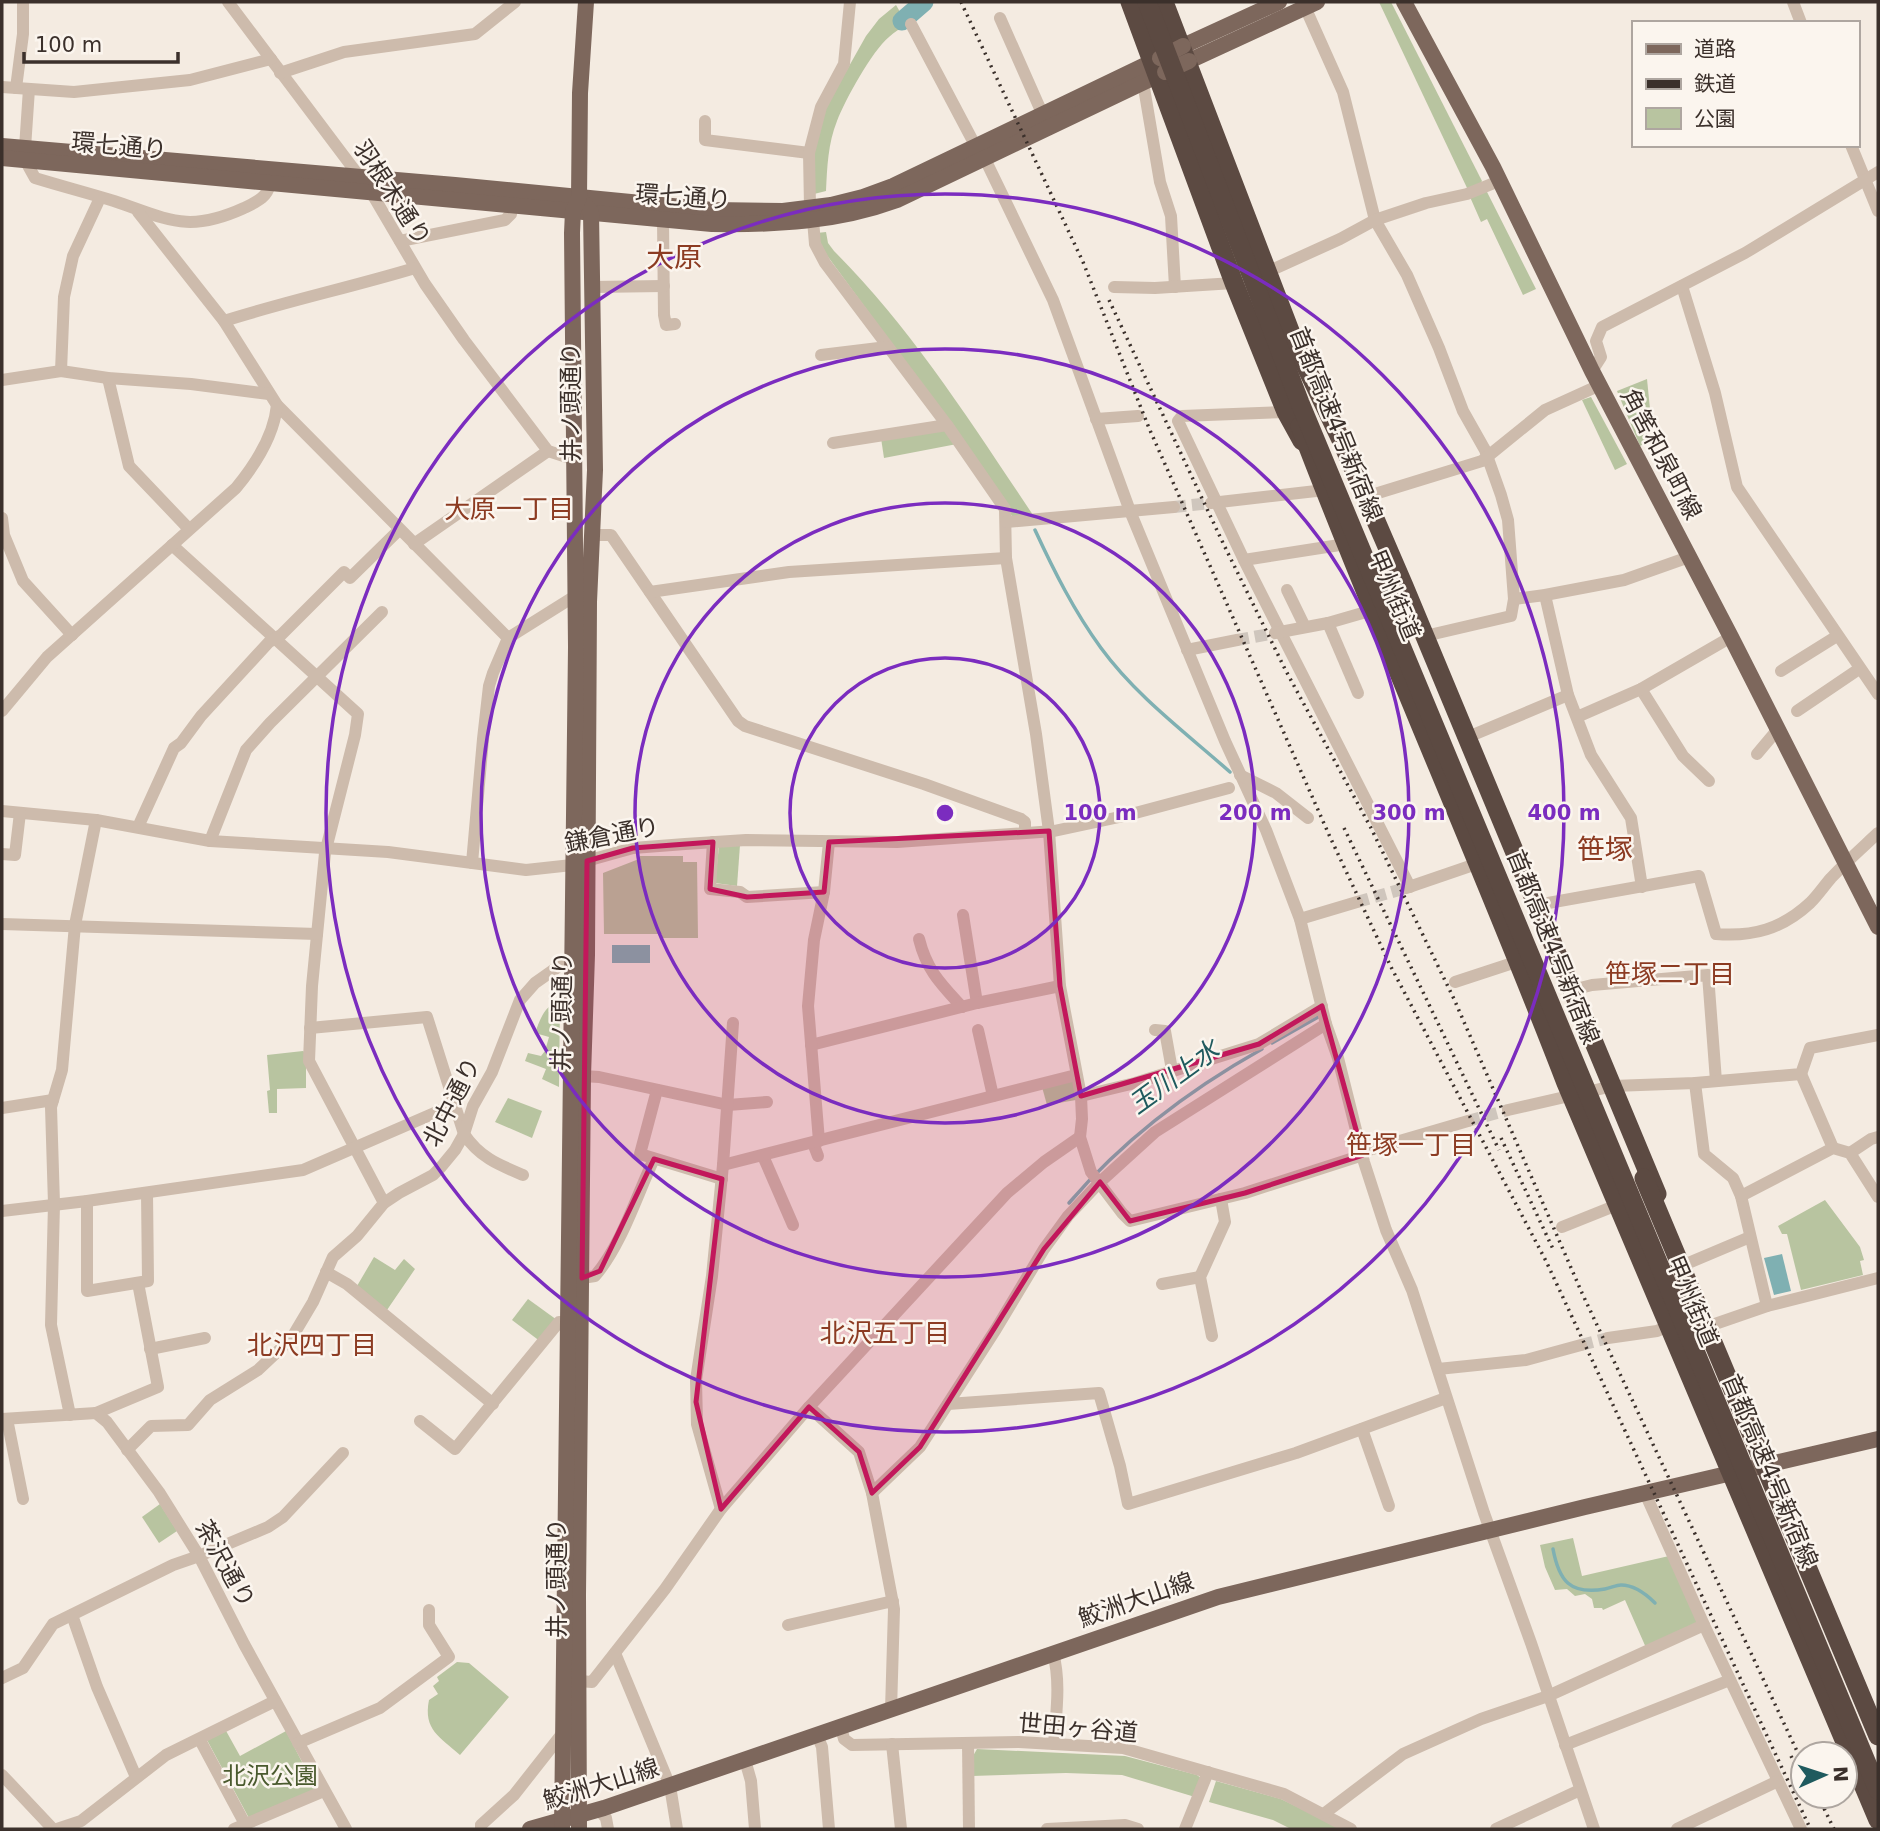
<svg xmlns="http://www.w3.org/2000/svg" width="1880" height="1831" font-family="'DejaVu Sans','Noto Sans JP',sans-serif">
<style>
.green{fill:#b8c4a0}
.water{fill:#7fb0b2}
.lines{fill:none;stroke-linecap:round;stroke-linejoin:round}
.stream{stroke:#7fb0b2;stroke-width:3.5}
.river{stroke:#7fb0b2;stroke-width:19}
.minor-tunnel{stroke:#cfc6bd;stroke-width:12;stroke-dasharray:12 6;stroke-linecap:butt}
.minor{stroke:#cdbbac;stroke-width:12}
.major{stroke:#7d675c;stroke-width:16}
.highway{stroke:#5c4a42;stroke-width:19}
.rail{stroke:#3b302b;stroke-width:3.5;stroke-dasharray:2 5;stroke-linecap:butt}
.major-bridge{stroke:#7d675c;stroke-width:16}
.highway-bridge{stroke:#5c4a42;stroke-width:19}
.marked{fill:#c2185b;fill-opacity:0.2;stroke:#c2185b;stroke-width:5;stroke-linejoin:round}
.ring{fill:none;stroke:#7b2cbf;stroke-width:3.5}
.labels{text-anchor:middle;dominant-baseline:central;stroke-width:5;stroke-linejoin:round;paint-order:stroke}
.street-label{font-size:24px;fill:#3b302b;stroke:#fbf5ee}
.park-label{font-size:24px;fill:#4a5a2e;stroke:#fbf5ee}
.neighbourhood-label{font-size:26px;fill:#8c3b22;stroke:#fbf5ee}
.water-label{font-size:26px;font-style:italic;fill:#1f5a5e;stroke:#fbf5ee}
.quarter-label{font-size:28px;fill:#8c3b22;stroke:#fbf5ee}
.centre{fill:#7b2cbf;stroke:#fbf5ee;stroke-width:3.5}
.ring-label{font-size:21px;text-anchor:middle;font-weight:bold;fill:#7b2cbf;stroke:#fbf5ee;stroke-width:5;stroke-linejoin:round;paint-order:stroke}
</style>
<rect width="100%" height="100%" fill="#f4ebe1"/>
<g class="green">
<polygon points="1379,2 1391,2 1482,181 1479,186 1468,190"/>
<path d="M896 5 907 24C901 28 894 32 889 37 872 51 845 100 837 121 828 143 827 168 826 191L814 194 812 165 821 116 866 36 879 19Z"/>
<polygon points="1486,190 1536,289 1523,295 1487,219 1481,222 1470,197"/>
<path d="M826 232 828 243 834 251C912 329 972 424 1033 515L1013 518 988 475 823 250 817 233Z"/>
<polygon points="1647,379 1653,439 1640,446 1617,391"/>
<polygon points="1591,397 1627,464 1615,470 1582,400"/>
<polygon points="945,427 957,444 884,458 881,438"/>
<polygon points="740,845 737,886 715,883 719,846"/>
<polygon points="640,856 683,856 683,862 697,862 698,938 662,938 662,934 604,934 603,873 639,859"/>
<path d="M560 1000 559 1087 542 1079 546 1069 525 1061 528 1053 541 1056 545 1051 549 1037 535 1033C541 1017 544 1007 560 1000Z"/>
<polygon points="303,1051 306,1053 306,1088 277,1089 277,1113 269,1113 267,1091 270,1090 267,1055"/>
<polygon points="1073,1080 1076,1100 1047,1105 1042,1087"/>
<polygon points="508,1098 542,1111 532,1138 495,1122"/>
<polygon points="1825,1200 1860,1247 1864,1260 1860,1261 1863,1275 1801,1290 1787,1234 1782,1234 1778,1226"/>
<polygon points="374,1257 395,1270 404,1259 415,1269 387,1310 357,1286"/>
<polygon points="528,1299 557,1320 541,1342 512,1320"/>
<polygon points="160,1504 177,1531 159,1543 142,1517"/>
<polygon points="1573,1538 1582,1576 1669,1556 1700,1625 1647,1650 1625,1600 1603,1610 1602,1608 1594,1608 1592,1599 1585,1594 1575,1596 1567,1589 1555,1590 1545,1567 1540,1545"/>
<path d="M457 1662 469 1663 509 1697 460 1755C440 1737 423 1730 429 1700L438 1694 433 1686 439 1681 437 1677Z"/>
<polygon points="225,1729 240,1756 286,1731 316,1789 250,1820 207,1740"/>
<polygon points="977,1749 1125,1756 1197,1775 1201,1778 1195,1797 1122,1775 1066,1773 972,1776 973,1756"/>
<polygon points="1216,1781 1281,1799 1343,1829 1291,1829 1273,1820 1209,1802"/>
</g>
<g class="water">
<rect x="612" y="945" width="38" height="18"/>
<polygon points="1782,1254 1791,1291 1774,1295 1764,1258"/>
</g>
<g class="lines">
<g class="stream">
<path d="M1035 530C1054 571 1074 611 1101 648 1136 696 1186 733 1230 772"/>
<polyline points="1272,1043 1320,1016"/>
<path d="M1069 1203C1123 1140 1189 1090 1262 1049"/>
<path d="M1553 1549C1559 1581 1570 1595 1605 1589 1611 1588 1616 1585 1621 1585 1634 1585 1646 1594 1655 1603"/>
</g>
<polyline class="river" points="902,21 924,2"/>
<g class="minor-tunnel">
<polyline points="1174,507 1211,503"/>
<polyline points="1237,640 1275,633"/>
<polyline points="1357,902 1406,888"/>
<polyline points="1468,1121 1508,1110"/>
<polyline points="1581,1345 1608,1338"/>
</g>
<g class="minor">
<polyline points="228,2 371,192 425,284 464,340 548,451 573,459"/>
<polyline points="1793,2 1801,23"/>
<polyline points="1305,7 1343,92 1375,220 1407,275 1439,348 1463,411 1485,450 1501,495 1508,520 1514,599 1511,616 1425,636"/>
<polyline points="1000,18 1042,113"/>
<polyline points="911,24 975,145"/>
<polyline points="280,73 344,52 475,34 515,2"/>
<polyline points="1143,82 1160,182 1171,216 1175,287"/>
<polyline points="2,87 74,92 190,80 271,59"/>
<polyline points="16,88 23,34 23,2"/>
<polyline points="705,121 705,140 809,153"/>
<polyline points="1851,145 1878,211"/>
<polyline points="25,148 29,89"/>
<polyline points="985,159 1053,300 1130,511 1225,741 1266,830 1300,919 1326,1024 1338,1058 1364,1162 1386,1230 1412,1290 1484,1513 1531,1643 1594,1829"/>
<path d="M25 160 35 178C61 186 88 193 114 201 168 219 187 234 244 208 256 202 267 198 270 184"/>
<polyline points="810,207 809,153 821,107 844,64 850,2"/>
<polyline points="138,212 224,321 277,405 508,638"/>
<polyline points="663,219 664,315 666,325 675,324"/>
<polyline points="813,220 815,244 825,263 947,425 1005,509 1006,558 1036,734 1049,831 1060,986 1081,1096 1082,1119 1080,1137 1091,1172 1122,1213 1130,1221 1245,1193 1363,1155"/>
<polyline points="400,241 505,220 511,214 512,205"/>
<polyline points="1276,268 1340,239 1375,220 1426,203 1467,194 1499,181"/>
<polyline points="1682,286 1715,393 1737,487 1878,694"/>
<polyline points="592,287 664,286"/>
<polyline points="1114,287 1155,288 1234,283"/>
<path d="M224 321C287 301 352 287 415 268"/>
<polyline points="821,355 887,347"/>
<polyline points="61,371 64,297 73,256 100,198"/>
<polyline points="1592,371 1601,357 1596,341 1602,327 1745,253 1878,172"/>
<polyline points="108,378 129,466 189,529"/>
<polyline points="2,380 61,371 108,378 191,384 269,394"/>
<polyline points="1286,412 1182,416 1178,421 1244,560 1410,887"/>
<polyline points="1096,419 1138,416"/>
<polyline points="833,443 947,425"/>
<polyline points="1365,497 1482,461 1545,410 1600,385"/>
<polyline points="1211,503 1325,490"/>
<polyline points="2,518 4,535 23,581 72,635"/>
<polyline points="1006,522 1174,507"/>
<polyline points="592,535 611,535 738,721 745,726 924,784 1021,819 1025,822 1025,832"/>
<polyline points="414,544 548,451"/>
<polyline points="172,545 358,714 355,735 325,853 312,986 309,1061 384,1203"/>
<polyline points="1244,560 1346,544"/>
<polyline points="1287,590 1305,627"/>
<polyline points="650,592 789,572 1006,558"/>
<polyline points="1545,595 1568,695 1591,755 1631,818 1642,887"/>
<polyline points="1514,599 1545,595 1624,580 1689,557"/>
<polyline points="1328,623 1358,693"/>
<polyline points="1275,633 1328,623 1373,610"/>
<polyline points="1187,650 1237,640"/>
<polyline points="1781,671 1837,636"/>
<polyline points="1641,689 1683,756 1709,781"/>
<path d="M2 711 47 657 236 488C255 465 274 436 277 405"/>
<polyline points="1797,711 1859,669"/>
<polyline points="1577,717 1641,689 1731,637"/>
<polyline points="1468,737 1568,695"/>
<polyline points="1757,754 1778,729"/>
<polyline points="1240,775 1276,793 1308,818"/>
<polyline points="2,811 96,820 210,841 388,852 526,870 572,865 633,848 685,844 746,840 897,842 1054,831 1124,816 1229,788"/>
<polyline points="138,827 174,748 181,743 201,716 269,642 281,635 344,572 350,578 399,530"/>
<polyline points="210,841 246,750 270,723 382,612"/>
<polyline points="713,842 710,889 740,892 747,897 824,892"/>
<polyline points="2,854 15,855 20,813"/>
<polyline points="472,863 483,739 489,686 493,673 508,638 575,596"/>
<polyline points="1406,888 1479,863"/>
<path d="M1537 905 1699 876 1716 934C1753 937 1782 929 1810 903 1818 895 1824 886 1831 878 1846 862 1862 848 1878 833"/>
<polyline points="963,915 977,1003"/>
<polyline points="1300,919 1357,902"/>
<polyline points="2,924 317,934"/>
<path d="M919 939C927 971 941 984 962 1007"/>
<polyline points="1455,982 1519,961"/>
<polyline points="1572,990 1592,985 1708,975 1716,1081"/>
<path d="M310 1028 427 1017 464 1134C479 1157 499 1165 523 1175"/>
<polyline points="978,1030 993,1096"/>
<polyline points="1155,1030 1165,1031 1172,1070"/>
<polyline points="811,1045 977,1003 1060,986"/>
<polyline points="1801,1074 1833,1148"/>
<polyline points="583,1076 599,1077 728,1105 767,1102"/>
<polyline points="1695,1083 1704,1154 1733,1178 1741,1196 1767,1306"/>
<polyline points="657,1090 640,1154 722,1179"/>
<polyline points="1081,1096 1135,1083 1259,1044 1322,1006"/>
<polyline points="2,1108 53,1100"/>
<polyline points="1508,1110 1613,1086 1695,1083 1801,1074 1810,1048 1878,1035"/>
<polyline points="819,1141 808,1006 814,940 824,892 829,842"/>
<polyline points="813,1143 818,1156"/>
<polyline points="1362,1152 1468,1121"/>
<polyline points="1850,1153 1871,1139 1878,1137"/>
<polyline points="763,1156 793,1225"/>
<polyline points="723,1165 1076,1075"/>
<polyline points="1741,1196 1833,1148 1850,1153 1878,1197"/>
<polyline points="87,1201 87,1291 148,1281 147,1193"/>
<polyline points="2,1211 87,1201 303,1170 453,1105"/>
<polyline points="1562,1227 1617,1205"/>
<polyline points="1686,1264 1750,1237"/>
<polyline points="326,1272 347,1284 493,1404"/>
<path d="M582 1278 595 1276C622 1244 636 1197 654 1159"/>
<polyline points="1162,1284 1200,1277"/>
<polyline points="1712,1325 1767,1306 1878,1278"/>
<polyline points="1212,1336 1200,1277 1225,1222 1221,1199"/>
<polyline points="1608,1338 1657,1331 1668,1326"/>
<polyline points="150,1349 205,1338"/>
<polyline points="1438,1369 1526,1360 1581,1345"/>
<polyline points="948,1404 1099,1393 1120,1466 1128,1504 1296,1453 1446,1398"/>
<polyline points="809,1407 859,1452 872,1493 894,1609 891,1710"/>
<polyline points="96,1413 158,1387 138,1283"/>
<polyline points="70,1415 51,1325 54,1204 51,1107 62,1070 75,925 96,820"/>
<polyline points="2,1419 96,1413 107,1422 159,1492 199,1556 244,1644 346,1829"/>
<polyline points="7,1419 23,1499"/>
<polyline points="420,1421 455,1449 559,1322 568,1322"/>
<polyline points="1362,1429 1389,1506"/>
<polyline points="127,1450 151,1426 188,1425 210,1400 258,1370 291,1339 313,1302 333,1257 357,1236 384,1203 399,1193 433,1175 441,1167 455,1150 464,1134 473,1106 492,1072 520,1000 535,983 562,964 571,961"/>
<polyline points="872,1493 920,1447 996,1329 1044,1249 1068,1216 1100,1182 1155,1132 1326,1024"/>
<polyline points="1645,1493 1704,1625 1801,1829"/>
<polyline points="721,1509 697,1424 696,1380 712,1276 723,1165 733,1023"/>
<polyline points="72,1615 97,1687 136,1777"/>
<polyline points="788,1625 893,1601"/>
<polyline points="615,1653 670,1786 677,1829"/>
<path d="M1053 1653C1061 1682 1056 1714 1054 1744"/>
<polyline points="2,1678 23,1668 53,1624 173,1565 199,1556 268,1527 283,1517 343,1453"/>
<polyline points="579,1681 592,1682 665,1589 721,1509 809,1407 1007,1193 1044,1162 1080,1137"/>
<polyline points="841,1727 844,1739 852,1745 1019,1742 1123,1748 1284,1794 1351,1829"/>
<polyline points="817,1735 822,1747 829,1829"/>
<polyline points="200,1740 245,1824"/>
<polyline points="298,1743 380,1708 449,1657 429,1625 429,1610"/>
<polyline points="968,1743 969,1829"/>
<polyline points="892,1744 901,1829"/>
<polyline points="1565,1745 1730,1680"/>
<polyline points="745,1760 751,1781 755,1829"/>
<polyline points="2,1775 53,1829"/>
<polyline points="599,1810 606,1818 608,1829"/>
<polyline points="1325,1813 1403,1754 1481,1719 1548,1696 1704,1625"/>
<polyline points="57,1829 81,1821 166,1755 275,1701"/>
<polyline points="234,1829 324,1791"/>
<polyline points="481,1829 481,1825 514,1795 562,1734"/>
<polyline points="1047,1829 1125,1825 1138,1829"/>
<polyline points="1185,1829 1208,1772"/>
<polyline points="1496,1829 1580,1790"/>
<polyline points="1677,1829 1778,1781"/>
</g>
<g class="major">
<polyline points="1404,2 1493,167 1592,371 1731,637 1878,927"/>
<polyline points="1183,46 1279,2"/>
<polyline points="1189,61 1317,2"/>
<polyline points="2,146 455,185 713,210 783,211 831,205 863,197 893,186 1160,58"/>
<path d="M2 158 712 224C776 225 837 222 897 200L1165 72"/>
<polyline points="579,198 591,212 595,470 589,602 587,955 583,1076 578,1595 579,1829"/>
<polyline points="530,1829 604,1808 1218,1597 1585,1507 1878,1439"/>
<polyline points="562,1829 576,647 572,233 573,211 579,198 580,93 586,2"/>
</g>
<g class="highway">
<polyline points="1130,2 1234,283 1286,412 1302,441"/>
<polyline points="1164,2 1295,344 1341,440 1404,586 1657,1194"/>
<path d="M1300 426C1384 647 1481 862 1566 1083L1878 1820"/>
</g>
<g class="rail">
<polyline points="961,2 1083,262 1149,428 1330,837 1391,967 1546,1261 1809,1826"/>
<polyline points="1109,300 1223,543 1286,671 1371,828 1454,999 1582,1293 1803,1764"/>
<polyline points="1344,828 1499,1150"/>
<polyline points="1501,1138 1553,1249"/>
<polyline points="1791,1756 1803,1781"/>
<polyline points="1818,1796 1834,1829"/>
</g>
<g class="major-bridge">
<polyline points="1160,58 1183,46"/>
<polyline points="1165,72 1189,61"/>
</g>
<g class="highway-bridge">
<polyline points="1147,2 1300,403 1878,1790"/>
<polyline points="1644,1178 1878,1736"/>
</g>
</g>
<path class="marked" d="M1049 831 1060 986 1081 1096 1259 1044 1322 1006 1363 1155 1245 1193 1130 1221 1100 1182 1044 1249 920 1447 872 1493 859 1452 809 1407 721 1509 696 1402 722 1179 654 1159 600 1271 582 1278 587 861 633 848 713 842 710 889 747 897 824 892 829 842Z"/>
<g class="ring">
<circle cx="945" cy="813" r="155"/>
<circle cx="945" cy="813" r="310"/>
<circle cx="945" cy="813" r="464"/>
<circle cx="945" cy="813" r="619"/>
</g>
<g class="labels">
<g class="street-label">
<text transform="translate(119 146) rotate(5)">環七通り</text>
<text transform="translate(392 193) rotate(57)">羽根木通り</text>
<text transform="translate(683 197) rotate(4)">環七通り</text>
<text transform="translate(571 402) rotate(-90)">井ノ頭通り</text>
<text transform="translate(1336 424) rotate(68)">首都高速4号新宿線</text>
<text transform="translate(1661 454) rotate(62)">角筈和泉町線</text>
<text transform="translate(1394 595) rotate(67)">甲州街道</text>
<text transform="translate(612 835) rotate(-11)">鎌倉通り</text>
<text transform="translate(1553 947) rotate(68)">首都高速4号新宿線</text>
<text transform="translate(562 1011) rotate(-89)">井ノ頭通り</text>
<text transform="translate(452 1102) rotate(-63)">北中通り</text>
<text transform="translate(1692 1301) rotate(67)">甲州街道</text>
<text transform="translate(1770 1471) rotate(67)">首都高速4号新宿線</text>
<text transform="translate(225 1564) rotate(61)">茶沢通り</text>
<text transform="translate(557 1578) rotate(-90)">井ノ頭通り</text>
<text transform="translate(1136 1600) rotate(-19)">鮫洲大山線</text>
<text transform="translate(1078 1728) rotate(5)">世田ヶ谷道</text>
<text transform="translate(601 1784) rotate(-17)">鮫洲大山線</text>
</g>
<g class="park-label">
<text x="270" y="1776">北沢公園</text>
</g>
<g class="neighbourhood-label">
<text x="509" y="509">大原一丁目</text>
<text x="1670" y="974">笹塚二丁目</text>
<text x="1411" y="1145">笹塚一丁目</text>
<text x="885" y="1333">北沢五丁目</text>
<text x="312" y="1345">北沢四丁目</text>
</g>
<g class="water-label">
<text transform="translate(1174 1077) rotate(-36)">玉川上水</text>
</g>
<g class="quarter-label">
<text x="674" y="257">大原</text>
<text x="1605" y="849">笹塚</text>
</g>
</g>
<circle cx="945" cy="813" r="10" class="centre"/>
<g class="ring-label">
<text x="1100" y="820">100 m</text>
<text x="1255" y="820">200 m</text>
<text x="1409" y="820">300 m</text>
<text x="1564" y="820">400 m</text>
</g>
<rect width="1880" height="1831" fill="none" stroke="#3b302b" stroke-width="7"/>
<rect x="1632" y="21" width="228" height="126" fill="#fbf5ee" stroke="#aea6a0" stroke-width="2"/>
<rect x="1646" y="44" width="35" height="10" fill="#7d675c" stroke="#aea6a0" stroke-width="2"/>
<text x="1694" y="56" font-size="21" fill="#3b302b">道路</text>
<rect x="1646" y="79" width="35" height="10" fill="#3b302b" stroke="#aea6a0" stroke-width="2"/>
<text x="1694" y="91" font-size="21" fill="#3b302b">鉄道</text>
<rect x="1646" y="108" width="35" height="21" fill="#b8c4a0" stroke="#aea6a0" stroke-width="2"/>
<text x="1694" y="126" font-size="21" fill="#3b302b">公園</text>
<g transform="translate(1824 1775) rotate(87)"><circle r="33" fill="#fbf5ee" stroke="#aea6a0" stroke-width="2"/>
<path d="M0-5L12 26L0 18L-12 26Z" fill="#1f5a5e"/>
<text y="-10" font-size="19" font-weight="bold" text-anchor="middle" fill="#3b302b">N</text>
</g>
<path d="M24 52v10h154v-10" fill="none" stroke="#3b302b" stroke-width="3.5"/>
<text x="35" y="52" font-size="21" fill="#3b302b" stroke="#fbf5ee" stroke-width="5" paint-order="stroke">100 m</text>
</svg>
